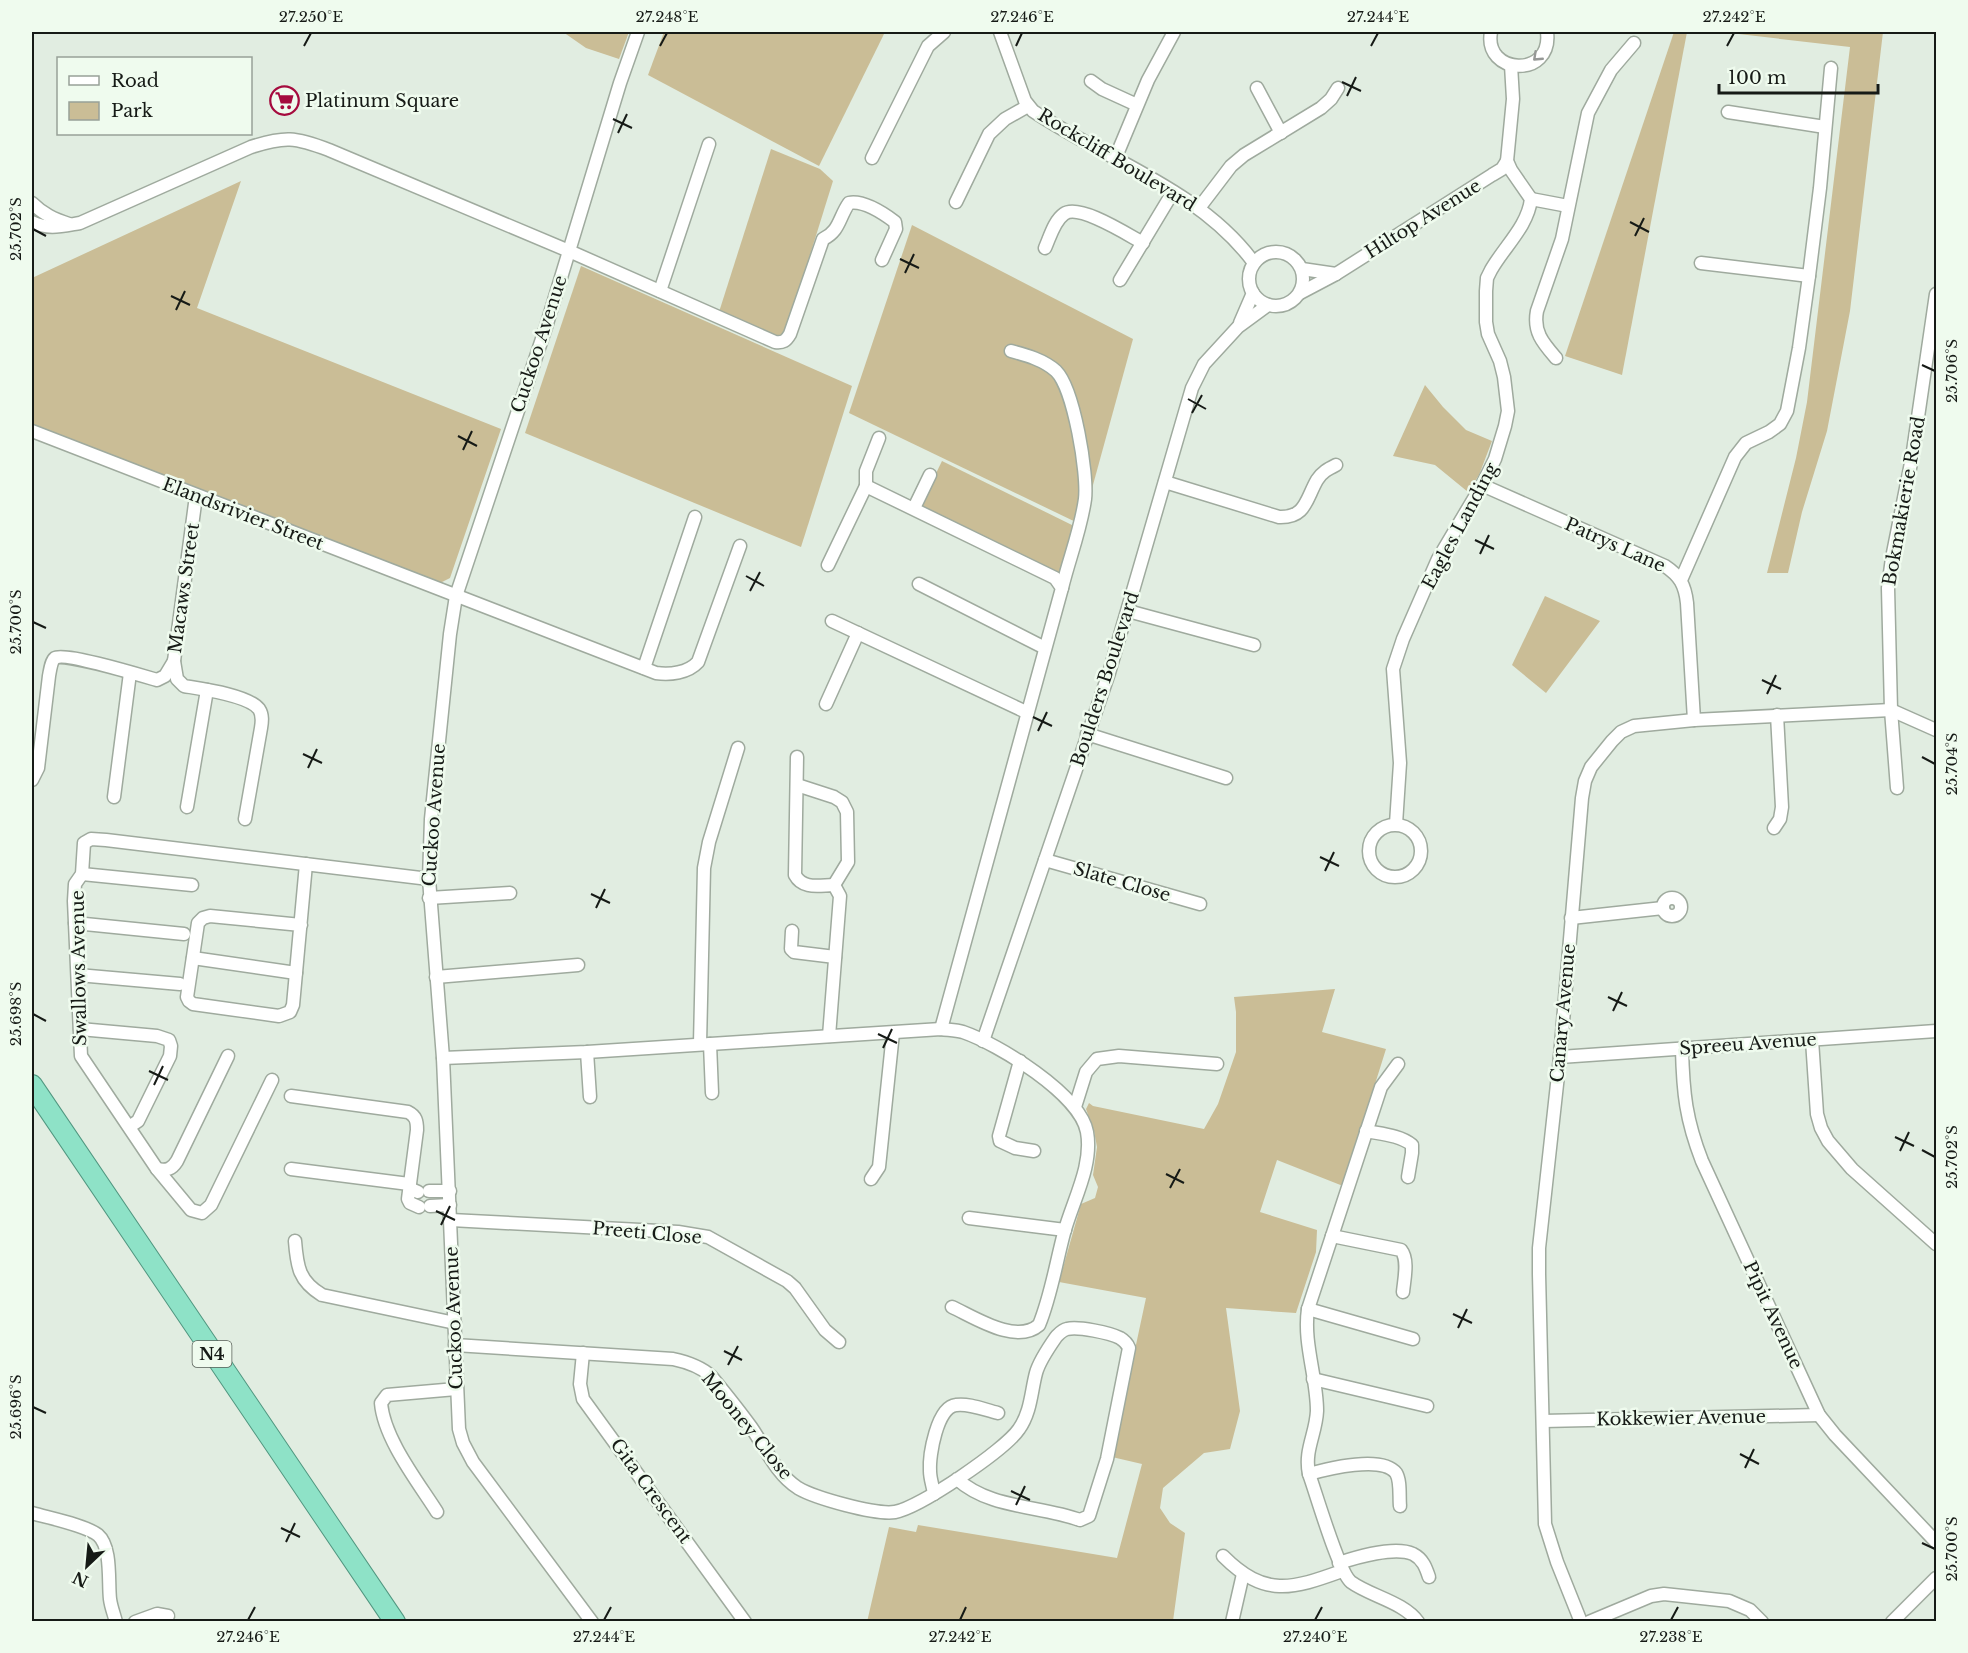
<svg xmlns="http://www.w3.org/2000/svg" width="1968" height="1653" font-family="'Libre Baskerville',serif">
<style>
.green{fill:#cabd96}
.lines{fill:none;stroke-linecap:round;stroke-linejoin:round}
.minor-casing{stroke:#9faa9e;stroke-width:15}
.trunk-casing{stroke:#519780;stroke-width:22}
.minor{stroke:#fff;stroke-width:12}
.trunk{stroke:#8ee2c7;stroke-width:20}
.oneway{stroke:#969896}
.ticks{fill:none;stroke:#161a16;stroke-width:2}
.labels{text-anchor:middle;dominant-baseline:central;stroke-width:5;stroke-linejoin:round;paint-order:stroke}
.shield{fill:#effbee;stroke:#575e57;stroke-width:1.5}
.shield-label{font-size:16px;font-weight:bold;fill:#161a16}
.poi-label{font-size:18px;fill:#161a16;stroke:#effbee;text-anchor:start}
.street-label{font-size:18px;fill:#161a16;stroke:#effbee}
.neatline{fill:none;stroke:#161a16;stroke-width:2}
.ticks-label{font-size:15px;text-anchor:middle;fill:#161a16}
</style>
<rect width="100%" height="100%" fill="#e1ede1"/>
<g class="green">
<polygon points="563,32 629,32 619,59 586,48"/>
<polygon points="664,32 885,32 819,166 648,75"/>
<polygon points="1674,32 1687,32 1622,375 1565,356"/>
<polygon points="1721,32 1883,32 1850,311 1827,431 1802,512 1788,573 1767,573 1796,458 1807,402 1850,47"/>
<polygon points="771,149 820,169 833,181 786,332 780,336 772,337 719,312"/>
<polygon points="241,181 197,308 501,429 450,578 440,583 32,425 32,278"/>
<polygon points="912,225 1133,339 1082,525 849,413"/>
<polygon points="581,266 852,386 801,547 525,433"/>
<polygon points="1425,385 1443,407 1466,430 1492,441 1479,475 1468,492 1435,465 1393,456"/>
<polygon points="942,461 1074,526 1060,576 923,507 922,502"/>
<polygon points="1545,596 1600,621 1546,693 1512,665"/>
<polygon points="1335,989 1322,1032 1386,1049 1343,1186 1277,1160 1260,1212 1317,1230 1316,1252 1296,1313 1226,1308 1240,1411 1230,1449 1204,1453 1163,1488 1160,1508 1170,1523 1185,1533 1173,1621 867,1622 889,1527 916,1532 918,1525 1117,1558 1142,1464 1112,1457 1146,1298 1059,1282 1081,1204 1095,1198 1098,1187 1093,1175 1097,1147 1094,1131 1086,1109 1089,1103 1093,1106 1204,1129 1218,1104 1236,1052 1236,1012 1234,997"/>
</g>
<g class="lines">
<defs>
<g id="minor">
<path d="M1000 32 1025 101 1033 111C1106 160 1201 190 1254 263"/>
<path d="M1491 32C1483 75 1553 79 1547 32"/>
<polyline points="1091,81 1102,89 1137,105"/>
<polyline points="1257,88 1281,133"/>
<polyline points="1728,112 1825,127"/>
<polyline points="872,158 928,46 944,32"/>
<polyline points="1115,159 1148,80 1174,32"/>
<polyline points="1531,199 1568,206"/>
<polyline points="956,202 989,134 1005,119 1028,106"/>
<path d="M32 203C43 214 54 219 69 224"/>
<polyline points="1199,208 1231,166 1244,155 1321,108 1331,99 1338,88"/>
<path d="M32 222C48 230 62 226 80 223L251 147C285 136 295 137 329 150L569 251 775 342C783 343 786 341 790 334L823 239C840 231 839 217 849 203 864 200 883 213 895 222L896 229 882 260"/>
<path d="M1045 248C1050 237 1054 221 1064 214 1079 203 1128 235 1143 243"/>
<circle cx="1276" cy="279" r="27"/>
<polyline points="1701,263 1809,276"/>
<polyline points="1302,269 1336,274"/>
<polyline points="1120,280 1173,192"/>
<polyline points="660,291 709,144"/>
<polyline points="1300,293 1336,274 1492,175 1502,169 1507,161"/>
<polyline points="1240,323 1253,293"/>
<path d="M1011 351C1026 355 1044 360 1056 371 1074 389 1088 474 1085 499 1081 529 1069 559 1062 588"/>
<path d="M1556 358C1543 343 1533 332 1537 311L1562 239 1588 113 1611 70 1634 43"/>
<path d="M32 431 656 673C670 675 688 673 698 662L740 546"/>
<path d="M1165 482 1279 517C1306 518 1306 499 1317 480 1322 472 1328 469 1336 465"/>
<path d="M1482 485 1665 566C1680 576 1685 585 1687 603L1694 720"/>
<polyline points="866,486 866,471 879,438"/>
<path d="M196 496 174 661 177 679 184 686C202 689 248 695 259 709 263 715 262 722 261 728L245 819"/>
<polyline points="914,508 930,475"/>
<polyline points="828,565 866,486 1055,578 1062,588 941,1029"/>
<polyline points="1681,580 1735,457 1746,443 1769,432 1780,424 1787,411 1799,348 1809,276 1820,188 1831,68"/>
<polyline points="919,584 1045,648"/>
<polyline points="1128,611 1254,645"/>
<polyline points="832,621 1026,712"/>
<polyline points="644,668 695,517"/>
<polyline points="826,704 858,633"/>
<polyline points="1087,734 1226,778"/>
<path d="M797 757 795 875C803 890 820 885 834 885L840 896 829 1036"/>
<path d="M32 780 38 768 49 676C50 671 51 661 55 658 64 652 143 676 157 680L165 676 174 661"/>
<polyline points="797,785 834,797 842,802 847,812 848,862 834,885"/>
<polyline points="1897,788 1891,710 1888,588 1892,558 1912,458 1936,294"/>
<polyline points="114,797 130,673"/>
<polyline points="187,807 207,690"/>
<path d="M1396 824 1400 763 1393 669 1403 639 1438 559 1482 485 1495 459 1505 426 1508 411 1504 377 1500 361 1488 334 1486 322V291L1487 278 1491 270C1504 247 1528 226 1531 199L1511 170 1507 161 1513 99 1511 65"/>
<circle cx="1395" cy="851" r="26"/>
<polyline points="1774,828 1780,819 1782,807 1777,715"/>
<polyline points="1045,860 1200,904"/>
<polyline points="82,874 192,885"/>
<circle cx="1672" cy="907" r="9"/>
<polyline points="429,898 510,893"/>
<polyline points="1571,918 1663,908"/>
<polyline points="75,923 184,934"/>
<polyline points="301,925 210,916 203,918 198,923 187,997 189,1001 193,1004 279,1016 290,1012 293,1005 306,864"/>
<polyline points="792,931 791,949 794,952 835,957"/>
<polyline points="193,958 296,973"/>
<polyline points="78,975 180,984"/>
<polyline points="436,977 578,965"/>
<polyline points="80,1029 157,1036 169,1040 171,1046 170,1056 138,1121 132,1125 128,1125"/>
<polyline points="1812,1040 1817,1114 1821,1128 1828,1141 1852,1169 1936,1244"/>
<polyline points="983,1041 1109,673 1192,388 1204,364 1238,327 1268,305"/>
<polyline points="700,1044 704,868 709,842 738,748"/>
<polyline points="710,1044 712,1093"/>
<path d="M1682 1049C1683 1093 1686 1120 1702 1161L1819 1415 1835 1435 1936 1542"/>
<polyline points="587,1052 590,1097"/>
<polyline points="1560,1057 1936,1031"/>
<path d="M443 1058 587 1052 941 1029C948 1030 956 1030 963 1032 998 1044 1080 1094 1087 1132 1093 1166 1073 1200 1064 1233 1056 1263 1051 1296 1039 1325 1016 1345 974 1317 952 1307"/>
<polyline points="1020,1061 999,1136 1000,1141 1015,1148 1034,1151"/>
<path d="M1398 1064 1381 1087 1308 1309C1303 1343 1317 1377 1317 1411 1316 1434 1304 1450 1309 1474 1316 1493 1339 1573 1351 1582 1370 1596 1404 1602 1418 1622"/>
<polyline points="272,1080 211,1205 202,1213 191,1210 157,1169 81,1056 74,901 75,884 82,874 84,843 91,839 106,840 429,879"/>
<path d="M291 1096 408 1112C416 1116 417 1121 417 1130L408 1199 410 1203 419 1207"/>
<polyline points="1075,1107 1086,1072 1097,1059 1119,1056 1217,1064"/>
<path d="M1366 1131C1381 1134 1400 1135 1412 1145V1153L1408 1177"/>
<path d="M157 1169C167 1171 172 1169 177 1161L228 1056"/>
<polyline points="291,1169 409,1184 411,1189 418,1192"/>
<polyline points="871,1179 879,1167 893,1033"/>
<polyline points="429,1191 450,1191"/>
<polyline points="430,1206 450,1205"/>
<polyline points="969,1218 1065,1230"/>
<polyline points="451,1220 678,1232 708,1237 787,1281 795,1288 825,1330 839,1342"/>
<path d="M1332 1236 1401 1250C1409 1260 1404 1280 1403 1292"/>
<path d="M295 1241C297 1267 299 1281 322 1295L455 1323"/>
<polyline points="1308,1309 1413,1339"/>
<path d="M455 1345 673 1359C687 1362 700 1366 711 1376 725 1393 738 1409 751 1427 765 1447 776 1474 798 1488 815 1498 875 1515 895 1512 919 1508 1005 1450 1019 1429 1031 1412 1031 1392 1036 1373 1039 1362 1049 1347 1056 1337 1059 1334 1062 1330 1067 1329 1078 1326 1110 1333 1120 1338 1125 1341 1127 1343 1129 1348L1107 1459 1089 1516 1080 1520C1039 1505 990 1509 957 1479"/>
<polyline points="583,1353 580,1384 583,1399 745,1622"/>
<polyline points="1313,1379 1427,1406"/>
<polyline points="1543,1421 1819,1415"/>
<path d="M1309 1474C1327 1469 1382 1455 1396 1473 1401 1481 1399 1497 1400 1506"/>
<path d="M934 1494C933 1486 930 1479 930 1471 929 1455 937 1407 956 1405 969 1403 985 1410 998 1413"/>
<path d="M437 1512C418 1482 384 1439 381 1403L387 1395 456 1389"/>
<path d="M32 1513C49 1518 85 1525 98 1535 112 1547 108 1582 110 1599 111 1607 114 1614 116 1622"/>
<path d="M1223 1556C1265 1598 1292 1589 1342 1571"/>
<path d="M1339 1563C1357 1557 1395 1546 1413 1554 1423 1559 1426 1568 1429 1577"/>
<polyline points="135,1622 157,1614 168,1616"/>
<polyline points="592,1622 473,1462 463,1443 459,1429 443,1058 429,879 431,819 450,634 456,596 546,327 620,83 638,32"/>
<polyline points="1232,1622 1243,1574"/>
<polyline points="1581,1622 1557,1562 1545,1524 1539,1274 1539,1248 1560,1057 1582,798 1585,781 1591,767 1612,741 1621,732 1634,726 1694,720 1891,710 1936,730"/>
<polyline points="1589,1622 1651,1596 1664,1594 1729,1601 1750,1610 1762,1622"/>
<polyline points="1892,1622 1936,1578"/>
</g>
<polyline id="trunk" points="32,1085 395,1622"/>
</defs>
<use href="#minor" class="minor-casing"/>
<use href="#trunk" class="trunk-casing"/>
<use href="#minor" class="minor"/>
<use href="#trunk" class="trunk"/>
</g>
<defs><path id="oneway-chevron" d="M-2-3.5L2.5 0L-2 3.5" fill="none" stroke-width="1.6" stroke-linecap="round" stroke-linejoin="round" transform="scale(1.5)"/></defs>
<use class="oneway" href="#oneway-chevron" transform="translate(1537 57) rotate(137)"/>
<path class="ticks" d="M304 46 311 33M660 46 667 33M1016 46 1022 33M1371 46 1378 33M1727 46 1734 33M1342 82 1361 91M1347 96 1356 77M613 119 632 128M618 133 627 114M1630 222 1649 232M33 229 46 236M1635 236 1644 218M900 259 919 268M905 273 914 254M171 296 190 305M176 310 185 291M1922 365 1935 371M1188 399 1206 409M1192 413 1202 395M458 436 477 446M463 450 472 431M1475 540 1494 549M1480 554 1489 535M746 576 764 586M750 591 760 572M33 622 46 628M1762 680 1781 689M1767 694 1776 675M1033 717 1052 726M1038 731 1047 712M303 754 322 763M1922 757 1935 764M308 768 317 749M1320 857 1339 866M1325 871 1334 852M591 894 610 903M596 908 605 889M1608 997 1627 1006M1613 1011 1622 992M33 1014 46 1021M878 1034 897 1043M883 1048 892 1029M149 1071 168 1080M154 1085 163 1066M1895 1137 1914 1146M1922 1150 1935 1157M1900 1151 1909 1132M1166 1174 1184 1183M1170 1188 1180 1169M436 1211 455 1220M441 1225 450 1206M1453 1314 1472 1323M1458 1328 1467 1309M724 1351 742 1360M728 1365 738 1346M33 1407 46 1413M1740 1454 1759 1464M1745 1468 1754 1449M1011 1491 1030 1500M1016 1505 1025 1486M281 1528 300 1537M286 1542 295 1523M1922 1543 1935 1549M248 1620 255 1607M604 1620 611 1607M960 1620 966 1607M1315 1620 1322 1607M1671 1620 1678 1607"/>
<defs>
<symbol id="supermarket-ring" viewBox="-11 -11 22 22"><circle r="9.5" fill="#effbee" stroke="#a50b3e" stroke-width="1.5"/><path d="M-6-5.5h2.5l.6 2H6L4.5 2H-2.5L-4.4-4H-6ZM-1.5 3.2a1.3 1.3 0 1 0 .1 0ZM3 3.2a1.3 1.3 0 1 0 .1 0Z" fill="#a50b3e"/></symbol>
</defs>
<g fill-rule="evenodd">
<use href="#supermarket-ring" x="268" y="84" width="33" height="33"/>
</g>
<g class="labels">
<rect class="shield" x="192.5" y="1341" width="39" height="26" rx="4.5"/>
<g class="shield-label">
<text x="212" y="1354">N4</text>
</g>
<g class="poi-label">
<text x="305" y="101">Platinum Square</text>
</g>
<g class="street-label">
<text transform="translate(1117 160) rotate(31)">Rockcliff Boulevard</text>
<text transform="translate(1423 219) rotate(-32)">Hiltop Avenue</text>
<text transform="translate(539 344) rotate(-72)">Cuckoo Avenue</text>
<text transform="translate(1904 501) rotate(-80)">Bokmakierie Road</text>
<text transform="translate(243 514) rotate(21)">Elandsrivier Street</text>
<text transform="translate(1460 526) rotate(-62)">Eagles Landing</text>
<text transform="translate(1615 545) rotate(24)">Patrys Lane</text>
<text transform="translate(184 588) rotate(-82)">Macaws Street</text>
<text transform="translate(1105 679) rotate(-72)">Boulders Boulevard</text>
<text transform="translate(434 815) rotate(-86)">Cuckoo Avenue</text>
<text transform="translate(1122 882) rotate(16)">Slate Close</text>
<text transform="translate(79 968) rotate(-91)">Swallows Avenue</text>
<text transform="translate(1563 1013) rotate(-85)">Canary Avenue</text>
<text transform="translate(1748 1044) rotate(-4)">Spreeu Avenue</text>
<text transform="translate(647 1233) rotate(5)">Preeti Close</text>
<text transform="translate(1773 1315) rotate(65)">Pipit Avenue</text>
<text transform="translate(454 1318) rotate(-92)">Cuckoo Avenue</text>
<text transform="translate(1681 1418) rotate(-1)">Kokkewier Avenue</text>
<text transform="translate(747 1426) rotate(51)">Mooney Close</text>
<text transform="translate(651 1491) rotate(54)">Gita Crescent</text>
</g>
</g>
<rect width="1968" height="1653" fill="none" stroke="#effbee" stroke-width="66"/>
<rect x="57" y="57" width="195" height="78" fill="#effbee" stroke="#98a198" stroke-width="1.5"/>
<rect x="69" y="76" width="30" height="9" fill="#ffffff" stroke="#98a198" stroke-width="1.5"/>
<text x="111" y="87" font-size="18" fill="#161a16">Road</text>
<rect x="69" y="102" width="30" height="18" fill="#cabd96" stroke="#98a198" stroke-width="1.5"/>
<text x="111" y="117" font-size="18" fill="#161a16">Park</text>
<g transform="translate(87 1566) rotate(206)" stroke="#effbee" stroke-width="4.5" paint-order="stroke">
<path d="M0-4.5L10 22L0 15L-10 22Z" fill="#161a16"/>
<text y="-9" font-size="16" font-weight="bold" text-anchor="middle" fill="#161a16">N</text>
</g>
<path d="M1719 84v9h159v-9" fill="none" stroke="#161a16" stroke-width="3"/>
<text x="1728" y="84" font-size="18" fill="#161a16" stroke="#effbee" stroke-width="4.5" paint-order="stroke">100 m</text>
<rect x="33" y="33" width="1902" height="1587" class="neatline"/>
<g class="ticks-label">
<text x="311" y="22">27.250°E</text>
<text x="667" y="22">27.248°E</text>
<text x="1022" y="22">27.246°E</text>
<text x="1378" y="22">27.244°E</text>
<text x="1734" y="22">27.242°E</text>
<text transform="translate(16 229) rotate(-90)" y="5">25.702°S</text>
<text transform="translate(1952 371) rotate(-90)" y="5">25.706°S</text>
<text transform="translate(16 622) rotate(-90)" y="5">25.700°S</text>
<text transform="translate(1952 764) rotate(-90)" y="5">25.704°S</text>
<text transform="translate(16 1014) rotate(-90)" y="5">25.698°S</text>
<text transform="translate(1952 1157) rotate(-90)" y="5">25.702°S</text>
<text transform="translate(16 1407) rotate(-90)" y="5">25.696°S</text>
<text transform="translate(1952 1549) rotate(-90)" y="5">25.700°S</text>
<text x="248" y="1642">27.246°E</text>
<text x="604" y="1642">27.244°E</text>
<text x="960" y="1642">27.242°E</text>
<text x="1315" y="1642">27.240°E</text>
<text x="1671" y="1642">27.238°E</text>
</g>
</svg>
